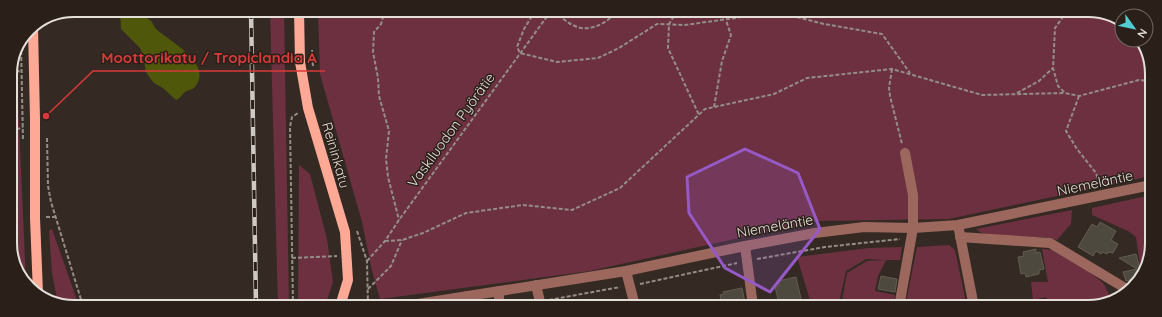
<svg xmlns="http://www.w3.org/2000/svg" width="1162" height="317" font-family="Quicksand,sans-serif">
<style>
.green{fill:#6c3040}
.water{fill:#4f570a}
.building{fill:#4e493e;stroke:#625d51}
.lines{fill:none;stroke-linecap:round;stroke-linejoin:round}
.path{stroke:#958d87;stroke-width:2;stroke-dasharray:4 2;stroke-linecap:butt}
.minor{stroke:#9c685d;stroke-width:10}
.major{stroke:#fea996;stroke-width:10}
.rail-casing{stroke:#cfc9c4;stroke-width:4.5}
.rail{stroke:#2a2019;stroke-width:3;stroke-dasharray:9;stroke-linecap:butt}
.marked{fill:#9659c6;fill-opacity:0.2;stroke:#9659c6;stroke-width:3;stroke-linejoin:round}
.labels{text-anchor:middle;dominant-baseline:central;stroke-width:3;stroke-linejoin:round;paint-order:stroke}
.street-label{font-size:14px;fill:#e5dfda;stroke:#2a2019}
.rim{fill:none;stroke:#e5dfda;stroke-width:2}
.leader{fill:none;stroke:#d83a3a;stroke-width:1.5}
.callout-dot{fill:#d83a3a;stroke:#2a2019;stroke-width:1.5}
.callout-label{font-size:15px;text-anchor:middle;font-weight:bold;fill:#d83a3a;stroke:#2a2019;stroke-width:3;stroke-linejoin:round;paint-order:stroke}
</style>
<rect width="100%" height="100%" fill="#342a23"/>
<g class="green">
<polygon points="270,10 284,10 289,306 278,306"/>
<polygon points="318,10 1101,11 1122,23 1122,40 1140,40 1151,61 1151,176 949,219 816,221 590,271 380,299 372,271 362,222 320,74"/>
<polygon points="16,57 26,282 11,256 10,70"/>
<polygon points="299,165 310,174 327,239 333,282 325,306 298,306"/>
<polygon points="1151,195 1151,256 1141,272 1136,237 1128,231 1092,215 1092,208"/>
<path d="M1072 210 1071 224 1057 240C1052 239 1047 237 1042 237 1019 236 996 245 976 229Z"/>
<polygon points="52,229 79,306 61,306 58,304 52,273 49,231"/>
<polygon points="949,245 955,250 967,307 905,307 917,247"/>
<polygon points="902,247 900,260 886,260 878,276 875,291 895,295 893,307 841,307 847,273 867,261 885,260 866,259 846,271 838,307 812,307 797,257 869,248"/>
<polygon points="1042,249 1055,250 1083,266 1104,284 1111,299 1092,307 1070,307 1068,306 1049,307 1046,297 1033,300 1031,282 1048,282"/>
</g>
<path class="water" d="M120 10H136C141 17 145 16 151 21 153 23 154 27 156 29 168 40 216 65 194 88 191 90 188 90 185 92 181 95 181 98 176 100L163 88 154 83 150 78 146 72 143 55 140 48 121 29Z"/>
<g class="building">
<polygon points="1100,222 1116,231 1111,240 1118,244 1113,253 1108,252 1107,254 1103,252 1101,254 1096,251 1093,256 1078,247 1092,224 1097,227"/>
<polygon points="1036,249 1036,253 1040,252 1044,269 1039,270 1039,274 1026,277 1025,273 1021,274 1018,257 1024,256 1023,252"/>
<polygon points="1136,254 1140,269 1144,268 1138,278 1126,281 1123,272 1137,269 1119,258"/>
<polygon points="881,276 897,279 895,292 878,289"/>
<polygon points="796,277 801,299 779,303 775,287 779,286 778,281"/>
<polygon points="742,288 745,303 722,306 720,295 724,294 723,292"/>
</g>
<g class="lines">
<g class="path">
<polyline points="385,10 381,24 374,32 373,52 378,78 379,96 389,131 386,159 388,177 399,220"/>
<polyline points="535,11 524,29 517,47 520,53 557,62 598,58 619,48 657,24 685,25 778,12 824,24 882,34 910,73"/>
<path d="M554 11C560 16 567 23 575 26 589 33 608 23 617 11"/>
<polyline points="677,11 669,24 668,48 699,115"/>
<polyline points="1067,11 1055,28 1053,68 1058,86 1065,93 1079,96 1139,80 1151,81"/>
<polyline points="21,45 23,141"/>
<polyline points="312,50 313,67"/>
<polyline points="10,69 22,72"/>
<polyline points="892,69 889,88 890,96 902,144"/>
<polyline points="1017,93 1039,81 1053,68"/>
<polyline points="1079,96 1066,131 1077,149 1096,173 1100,186"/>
<polyline points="714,107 722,61 731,35 726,20"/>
<polyline points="11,132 23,127"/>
<polyline points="47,138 48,186 51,202 83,306"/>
<polyline points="46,217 56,217"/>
<polyline points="357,231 367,261 368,306"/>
<polyline points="385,241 402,240 423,233 466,213 523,205 572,210 620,188 705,109 774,94 807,78 892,69 982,95 1065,93"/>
<polyline points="292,258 337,256"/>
<polyline points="757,259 825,247 900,239"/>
<polyline points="367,261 385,241 399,220 551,11"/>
<polyline points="640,284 737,263"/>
<polyline points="368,289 391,266 402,240"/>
<polyline points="549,300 620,287"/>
<polyline points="293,306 290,127 292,117 298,113"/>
<polyline points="515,306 529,304"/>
</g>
<g class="minor">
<polyline points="959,230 974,307"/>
<polyline points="960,237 1050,243 1130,291"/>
<polyline points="745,246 753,306"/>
<polyline points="626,271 635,306"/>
<polyline points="536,285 541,306"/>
<polyline points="499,291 499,306"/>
<polyline points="467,296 468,306"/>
<polyline points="405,306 626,271 745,246 815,233 864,227 913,228 958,225 1151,185"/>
<polyline points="899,307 913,228 913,195 905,153"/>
</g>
<g class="major">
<polyline points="299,10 300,62 308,108 345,232 348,280 340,306"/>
<polyline points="33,27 35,119 35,218 38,293"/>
</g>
<defs>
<polyline id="rail" points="251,10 256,306"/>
</defs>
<use href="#rail" class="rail-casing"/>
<use href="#rail" class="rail"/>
</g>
<path class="marked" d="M745 149 798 173 820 229 770 292 725 268 689 213 687 177Z"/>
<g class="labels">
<g class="street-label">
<text transform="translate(451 130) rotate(-54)">Vaskiluodon Pyörätie</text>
<text transform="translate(336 155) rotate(74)">Reininkatu</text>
<text transform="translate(1095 183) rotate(-12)">Niemeläntie</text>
<text transform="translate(775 226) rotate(-10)">Niemeläntie</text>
</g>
</g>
<path d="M0 0H1162V317H0ZM74 17H1088A57 57 0 0 1 1145 74V243A57 57 0 0 1 1088 300H74A57 57 0 0 1 17 243V74A57 57 0 0 1 74 17Z" fill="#2a2019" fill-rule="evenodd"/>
<path class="rim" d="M74 17H1088A57 57 0 0 1 1145 74V243A57 57 0 0 1 1088 300H74A57 57 0 0 1 17 243V74A57 57 0 0 1 74 17Z"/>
<path class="leader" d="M46 116L93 71H325"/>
<circle class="callout-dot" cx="46" cy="116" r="4"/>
<g class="callout-label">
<text x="209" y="63">Moottorikatu / Tropiclandia A</text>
</g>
<g transform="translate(1134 28) rotate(123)"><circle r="19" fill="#2a2019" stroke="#756c66"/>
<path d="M0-3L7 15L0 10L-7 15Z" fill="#51ccd1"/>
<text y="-6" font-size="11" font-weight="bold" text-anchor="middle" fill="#e5dfda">N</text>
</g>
</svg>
